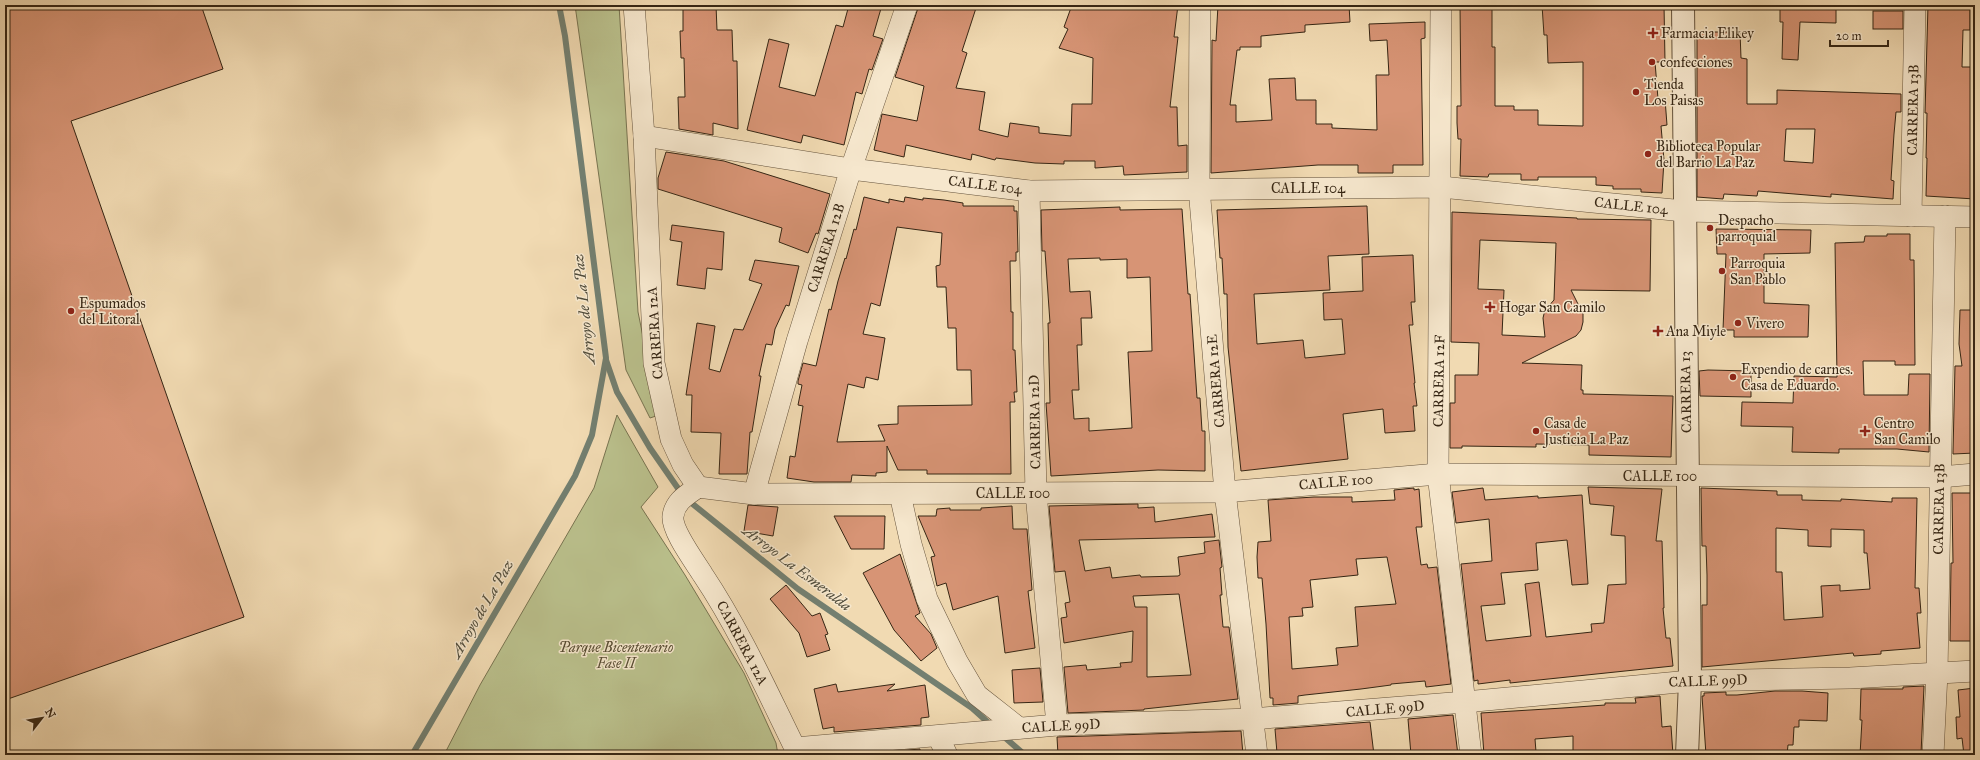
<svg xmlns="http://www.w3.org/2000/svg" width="1980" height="760" font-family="'IM FELL Great Primer',serif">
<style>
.green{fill:#bac08c;stroke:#787350}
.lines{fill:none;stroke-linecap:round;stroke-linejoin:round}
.stream{stroke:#737f70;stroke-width:6}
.building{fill:#d79475;stroke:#362614;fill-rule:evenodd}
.minor-casing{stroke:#65533c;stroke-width:22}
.tertiary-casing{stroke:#65533c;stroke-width:24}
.minor{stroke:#f6e7cd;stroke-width:21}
.tertiary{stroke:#f6e7cd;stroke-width:22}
.poi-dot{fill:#8f2418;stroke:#f6e7cd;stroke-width:1.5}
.labels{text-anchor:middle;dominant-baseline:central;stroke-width:3;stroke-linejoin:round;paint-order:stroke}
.poi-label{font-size:14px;fill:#362614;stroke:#f6e7cd;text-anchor:start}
.street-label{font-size:14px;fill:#362614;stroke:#f6e7cd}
.park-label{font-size:14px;font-style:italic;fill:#574c32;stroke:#f6e7cd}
.water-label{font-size:15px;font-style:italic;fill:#4f4b3a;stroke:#f6e7cd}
</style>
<rect width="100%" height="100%" fill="#f1dab2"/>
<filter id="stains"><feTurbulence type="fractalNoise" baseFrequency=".005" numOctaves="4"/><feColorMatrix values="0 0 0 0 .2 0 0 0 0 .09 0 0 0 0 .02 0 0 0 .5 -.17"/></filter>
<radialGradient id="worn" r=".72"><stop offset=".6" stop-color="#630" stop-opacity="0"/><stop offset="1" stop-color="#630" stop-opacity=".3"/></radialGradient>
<g class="green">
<polygon points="575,5 619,5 638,312 659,415 650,418 626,370"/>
<polygon points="617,415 658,487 641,507 685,575 744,673 776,743 778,755 444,755 480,685 594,488"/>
</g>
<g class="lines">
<g class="stream">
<polyline points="606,360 617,392 650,448 684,497 798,589 972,708 992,726"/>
<polyline points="1002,735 1025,755"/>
<polyline points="412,755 575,476 592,435 606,358 565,36 559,5"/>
</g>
</g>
<g class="building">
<polygon points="5,5 201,5 223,69 71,121 244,617 5,700"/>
<polygon points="683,5 716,5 717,30 732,30 733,61 737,61 738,129 713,123 713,135 679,129 678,97 685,97 684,58 681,58 680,31 683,31"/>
<polygon points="849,5 882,5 873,36 883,39 872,70 869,69 862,94 856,92 844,145 803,135 801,143 747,130 769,39 789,44 779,87 815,96 836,25 843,27"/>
<polygon points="919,5 977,5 962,51 967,53 956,88 985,92 979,130 1008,137 1010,123 1039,127 1039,133 1071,136 1072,104 1092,104 1093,58 1059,48 1068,29 1064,27 1072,5 1178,5 1174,37 1178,37 1170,107 1177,107 1178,146 1187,145 1187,172 1124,175 1123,166 1095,168 1095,161 1064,161 1064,164 1035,163 996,158 995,160 972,154 971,160 906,145 904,157 874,150 882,114 917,121 924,86 895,77"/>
<polygon points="1218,5 1349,5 1350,22 1305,25 1305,32 1261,36 1261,47 1240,47 1240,50 1237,50 1230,105 1236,105 1236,122 1272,120 1269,79 1295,78 1296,100 1316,100 1316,124 1332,124 1332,128 1377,130 1376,75 1389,75 1387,40 1370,41 1369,24 1425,22 1425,38 1421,39 1423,165 1393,165 1393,173 1358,173 1358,165 1318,165 1211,173 1212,40 1216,41"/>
<polygon points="1460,5 1492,5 1492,47 1495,47 1495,106 1514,106 1514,110 1538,110 1538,125 1583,126 1583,62 1548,63 1547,35 1544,35 1542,5 1664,5 1665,62 1655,62 1658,99 1665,99 1667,125 1661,126 1664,160 1662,193 1641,192 1641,189 1613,189 1613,186 1596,185 1596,177 1538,177 1538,180 1521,180 1521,174 1489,174 1488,177 1460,176 1461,139 1458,139 1457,123 1457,106 1461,106"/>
<polygon points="1780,5 1836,5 1836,23 1800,22 1798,60 1782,59 1783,22 1780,22"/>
<polygon points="1928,5 1970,5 1970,30 1963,30 1962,67 1975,67 1975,199 1926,196 1927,158 1926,158 1927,113 1925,113"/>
<rect x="1873" y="11" width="30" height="18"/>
<path d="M1697 32H1740L1741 58 1747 59V104H1777V90L1901 94V112H1896L1894 134 1891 180 1894 181 1893 199 1831 194V197L1758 191 1757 196 1724 194 1723 199 1697 197ZM1786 129H1815L1813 163 1784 161Z"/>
<polygon points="666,152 724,161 830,194 818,234 816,233 808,253 779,242 782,228 658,189 658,178"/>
<path d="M864 197 889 203V199L904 202 905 197 923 200V198L944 200 963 203V206H1014V211H1017L1018 252H1016V261H1010L1011 312H1013V350H1015L1017 392H1014L1015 402H1010L1011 474H927V470H898L887 446V472L876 473V476L852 475 851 482H814L787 478 790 456 795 457 803 406 798 405 802 385 798 384V381L803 363 816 366 829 309 831 310 838 281 845 258 846 259 854 229 856 230ZM897 227 942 233 940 265 936 266 937 287H946L948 328H956L957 370H971L972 405 898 406V424L878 425 885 441 837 442 848 384 864 388 866 377 878 380 885 338 863 334 871 303 880 306Z"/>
<polygon points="1367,206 1369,254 1328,256 1330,290 1254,294 1257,344 1303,340 1305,358 1345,354 1342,319 1324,320 1323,293 1363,291 1362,257 1413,255 1415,302 1411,302 1413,325 1409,325 1415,383 1414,383 1417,406 1413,406 1415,431 1385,433 1383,409 1343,414 1348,459 1241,471 1228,347 1227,294 1224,294 1222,258 1220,258 1217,210"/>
<path d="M1120 207V210L1182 209 1188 294H1190L1197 398H1200L1202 431H1205V471L1158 470 1051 476 1046 403H1050L1048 323H1050L1045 251H1042L1041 210ZM1100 258V260L1127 259V278L1150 277 1152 351 1128 352 1132 428 1089 431V418L1074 419 1072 390H1079L1077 345H1082L1081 318H1092L1090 291 1070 292 1068 259Z"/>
<path d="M1452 212 1577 218V219L1651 220 1650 291 1571 290 1583 314V322L1581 330 1576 336 1522 363 1582 365 1581 390H1583V394L1673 396 1671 457 1589 455V445L1536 444V447L1462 446V448H1450V403H1455V375H1478L1479 343 1451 342ZM1480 240 1556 243 1554 300 1545 310 1543 318 1545 337 1502 335 1504 290 1478 289Z"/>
<polygon points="672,225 724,232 722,270 707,268 705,289 677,285 682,242 670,240"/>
<polygon points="1716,229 1811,230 1810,253 1764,254 1764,303 1809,305 1808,337 1734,337 1734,330 1723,330 1726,254 1717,254"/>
<polygon points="1887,234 1910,234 1910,260 1914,260 1915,365 1895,365 1895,361 1863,361 1864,395 1908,395 1909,374 1930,374 1929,452 1897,449 1839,449 1839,453 1792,452 1793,427 1741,426 1742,402 1793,403 1794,376 1837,377 1835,243 1864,242 1865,236 1887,236"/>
<polygon points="755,260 799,266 789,306 786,305 775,329 772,345 766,344 759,376 761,376 752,432 750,432 747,474 719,474 721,433 691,432 692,395 686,395 697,323 715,326 709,369 720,372 734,329 743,330 762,284 749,280"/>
<polygon points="1960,310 1975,310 1975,453 1953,454 1953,452 1955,366 1962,366 1959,344"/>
<polygon points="1708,370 1751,371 1751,397 1700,396 1699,371"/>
<polygon points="1588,487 1662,489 1656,541 1662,541 1664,608 1663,608 1666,638 1670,638 1673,666 1510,683 1510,680 1478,684 1478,680 1474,681 1461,564 1492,561 1489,519 1456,523 1452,492 1483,488 1485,500 1538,496 1538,498 1582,495 1588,584 1572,585 1567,540 1536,543 1538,570 1501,573 1505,604 1481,606 1486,641 1531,636 1525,584 1539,582 1546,637 1592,632 1591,624 1604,623 1608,585 1626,584 1625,536 1611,535 1614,506 1590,504"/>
<path d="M1414 488V490L1419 489 1422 527H1416L1421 565 1427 564 1428 568 1437 567 1451 684 1426 687 1425 681 1391 684V685L1361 689 1305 695 1298 696V703L1273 705V698H1270L1266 624 1262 578H1258L1257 557 1258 542 1271 541 1268 500 1314 497H1352V502L1395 500 1394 490ZM1387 557 1396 604 1355 607 1358 646 1336 648 1338 665 1292 669 1289 617 1303 616 1302 608 1313 607 1310 580 1358 575 1356 559Z"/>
<path d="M1701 488 1777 491V495H1802V500L1841 501V499L1892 502V498H1917L1915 588H1919L1921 613H1917L1920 648 1881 651V654L1854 656 1853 653 1702 667V605H1707V575L1706 546H1702ZM1776 528 1808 530V546L1831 547V529L1864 530V553H1867L1870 589 1840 591V585L1821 586 1823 617 1784 620 1782 572H1776Z"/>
<polygon points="1952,493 1975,493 1975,584 1974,601 1972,601 1972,641 1950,641 1951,563 1953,563"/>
<path d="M1138 504V508L1154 507 1155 522 1212 514 1215 537 1079 540 1085 571 1110 567 1112 578 1140 575 1141 577 1178 576 1180 575 1178 557 1205 553 1204 542 1219 540 1222 567 1220 568 1222 595H1220L1223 627H1229L1238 699 1144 709V710L1068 713 1064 667 1086 665 1087 670 1121 667 1120 663 1132 662 1133 631 1064 643 1061 618 1067 617 1065 603 1070 602 1065 571 1055 572 1049 506ZM1179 594 1191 675 1147 677V607H1135L1133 596Z"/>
<polygon points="748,505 778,507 773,536 744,531"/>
<polygon points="1012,506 1013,529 1027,529 1032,590 1028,591 1035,648 1005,653 998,596 953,610 946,583 937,586 931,557 935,556 918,516 936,516 937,509 950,508 950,510 981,510 981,508"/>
<polygon points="834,516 885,516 884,549 851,549"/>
<polygon points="900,554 920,613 915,616 931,634 937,648 921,661 894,630 863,573"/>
<polygon points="786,585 812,616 820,613 828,634 825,635 830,650 807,657 799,633 770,599"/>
<polygon points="1040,668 1043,702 1014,703 1012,670"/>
<polygon points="836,684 838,692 895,684 887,691 925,685 929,717 921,718 921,725 834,732 834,727 823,729 814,689"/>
<polygon points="1924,686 1921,754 1860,755 1862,720 1860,720 1861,689 1903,689 1903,687"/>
<polygon points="1975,688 1975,755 1964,755 1962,738 1957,739 1956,717 1960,717 1958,690"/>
<polygon points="1775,691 1802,691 1828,693 1827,721 1799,720 1799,727 1794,727 1793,745 1788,745 1787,755 1767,755 1767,753 1706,755 1702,696 1704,696 1704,693 1726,692 1726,695 1737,695"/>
<polygon points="1660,696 1662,727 1671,726 1673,755 1611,755 1611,752 1573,752 1573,736 1535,739 1536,752 1509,755 1484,755 1481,713 1563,708 1605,705 1605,703 1636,703 1635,698"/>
<polygon points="1453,715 1458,755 1411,755 1408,719"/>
<polygon points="1370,722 1374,755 1305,755 1304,751 1277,753 1275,729"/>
<polygon points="1241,731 1243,755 1058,755 1057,737"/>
<polygon points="920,749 920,755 852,755"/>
</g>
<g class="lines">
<defs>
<g id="minor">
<polyline points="634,5 644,136 654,363 671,439 683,465 698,487"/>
<polyline points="1200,5 1199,188 1225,492 1257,755"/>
<polyline points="1441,5 1438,474 1471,755"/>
<polyline points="644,136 851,169 1029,191 1441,187 1684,211 1975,217"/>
<polyline points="1029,191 1036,493 1057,725"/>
<polyline points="1911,216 1915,5"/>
<polyline points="698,487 754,494 1225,492 1438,474 1940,477 1975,474"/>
<path d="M698 487C687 495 675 501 673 516 671 530 695 562 703 575 739 629 766 689 795 748L796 755"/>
<polyline points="754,494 797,341 851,169 907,5"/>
<polyline points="900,494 911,544 927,599 957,661 977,695 1019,728"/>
<polyline points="938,736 947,755"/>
<polyline points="795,748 1057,725 1252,719 1465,702 1690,681 1850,678 1975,671"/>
<polyline points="1933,755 1937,673 1945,216"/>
</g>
<polyline id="tertiary" points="1683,5 1690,681 1687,755"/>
</defs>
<use href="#minor" class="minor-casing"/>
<use href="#tertiary" class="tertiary-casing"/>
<use href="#minor" class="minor"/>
<use href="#tertiary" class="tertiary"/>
</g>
<g class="poi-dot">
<path d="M1651 27h4v4h4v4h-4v4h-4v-4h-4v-4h4z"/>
<circle cx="1652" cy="62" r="4"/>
<circle cx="1636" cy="92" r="4"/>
<circle cx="1648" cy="154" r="4"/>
<circle cx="1710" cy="228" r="4"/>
<circle cx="1722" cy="271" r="4"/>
<path d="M1488 301h4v4h4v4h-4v4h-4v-4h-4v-4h4z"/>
<circle cx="71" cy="311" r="4"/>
<circle cx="1738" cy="323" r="4"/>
<path d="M1656 325h4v4h4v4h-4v4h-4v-4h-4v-4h4z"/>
<circle cx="1733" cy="377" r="4"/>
<circle cx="1536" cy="431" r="4"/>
<path d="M1863 425h4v4h4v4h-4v4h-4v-4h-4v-4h4z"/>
</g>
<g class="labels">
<g class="poi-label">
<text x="1661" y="33">Farmacia Elikey</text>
<text x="1660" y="62">confecciones</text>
<text x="1644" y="84">Tienda<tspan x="1644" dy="16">Los Paisas</tspan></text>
<text x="1656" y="146">Biblioteca Popular<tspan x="1656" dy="16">del Barrio La Paz</tspan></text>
<text x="1718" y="220">Despacho<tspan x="1718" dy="16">parroquial</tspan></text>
<text x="1730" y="263">Parroquia<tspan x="1730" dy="16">San Pablo</tspan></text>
<text x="79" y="303">Espumados<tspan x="79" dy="16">del Litoral</tspan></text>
<text x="1499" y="307">Hogar San Camilo</text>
<text x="1746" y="323">Vivero</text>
<text x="1666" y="331">Ana Miyle</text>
<text x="1741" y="369">Expendio de carnes.<tspan x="1741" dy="16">Casa de Eduardo.</tspan></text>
<text x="1544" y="423">Casa de<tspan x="1544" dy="16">Justicia La Paz</tspan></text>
<text x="1874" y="423">Centro<tspan x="1874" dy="16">San Camilo</tspan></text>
</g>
<g class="street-label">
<text transform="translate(1913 110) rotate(-89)">CARRERA 13B</text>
<text transform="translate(985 185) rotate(7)">CALLE 104</text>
<text x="1308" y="188">CALLE 104</text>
<text transform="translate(1631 206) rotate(6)">CALLE 104</text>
<text transform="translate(826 248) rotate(-72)">CARRERA 12B</text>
<text transform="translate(655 333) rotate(-94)">CARRERA 12A</text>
<text transform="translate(1216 381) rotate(-95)">CARRERA 12E</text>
<text transform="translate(1439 381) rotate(-89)">CARRERA 12F</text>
<text transform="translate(1686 392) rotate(-91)">CARRERA 13</text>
<text transform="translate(1035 422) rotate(-91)">CARRERA 12D</text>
<text x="1660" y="476">CALLE 100</text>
<text transform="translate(1336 482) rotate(-5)">CALLE 100</text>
<text x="1013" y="493">CALLE 100</text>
<text transform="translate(1939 509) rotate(-89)">CARRERA 13B</text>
<text transform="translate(742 643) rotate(62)">CARRERA 12A</text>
<text transform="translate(1708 681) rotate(-2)">CALLE 99D</text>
<text transform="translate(1385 709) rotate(-5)">CALLE 99D</text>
<text transform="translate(1061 726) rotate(-3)">CALLE 99D</text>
</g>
<g class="park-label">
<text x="616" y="647">Parque Bicentenario<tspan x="616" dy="16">Fase II</tspan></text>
</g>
<g class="water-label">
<text transform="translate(584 309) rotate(-96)">Arroyo de La Paz</text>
<text transform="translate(797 568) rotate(37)">Arroyo La Esmeralda</text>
<text transform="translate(482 609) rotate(-60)">Arroyo de La Paz</text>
</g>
</g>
<rect width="1980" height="760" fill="none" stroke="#f1dab2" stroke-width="20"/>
<rect x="6" y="6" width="1968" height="748" fill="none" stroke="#362614" stroke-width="2"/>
<rect x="10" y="10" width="1960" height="740" fill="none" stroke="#362614"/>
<g transform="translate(42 718) rotate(59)" stroke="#f6e7cd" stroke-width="3" paint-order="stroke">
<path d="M0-3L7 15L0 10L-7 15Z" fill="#362614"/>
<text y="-6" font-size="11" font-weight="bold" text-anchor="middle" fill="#362614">N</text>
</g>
<path d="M1830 40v6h58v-6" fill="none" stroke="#362614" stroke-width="2"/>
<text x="1836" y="40" font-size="12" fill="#362614" stroke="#f6e7cd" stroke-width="3" paint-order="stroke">20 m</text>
<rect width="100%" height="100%" filter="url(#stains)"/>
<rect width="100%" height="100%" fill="url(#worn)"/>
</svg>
